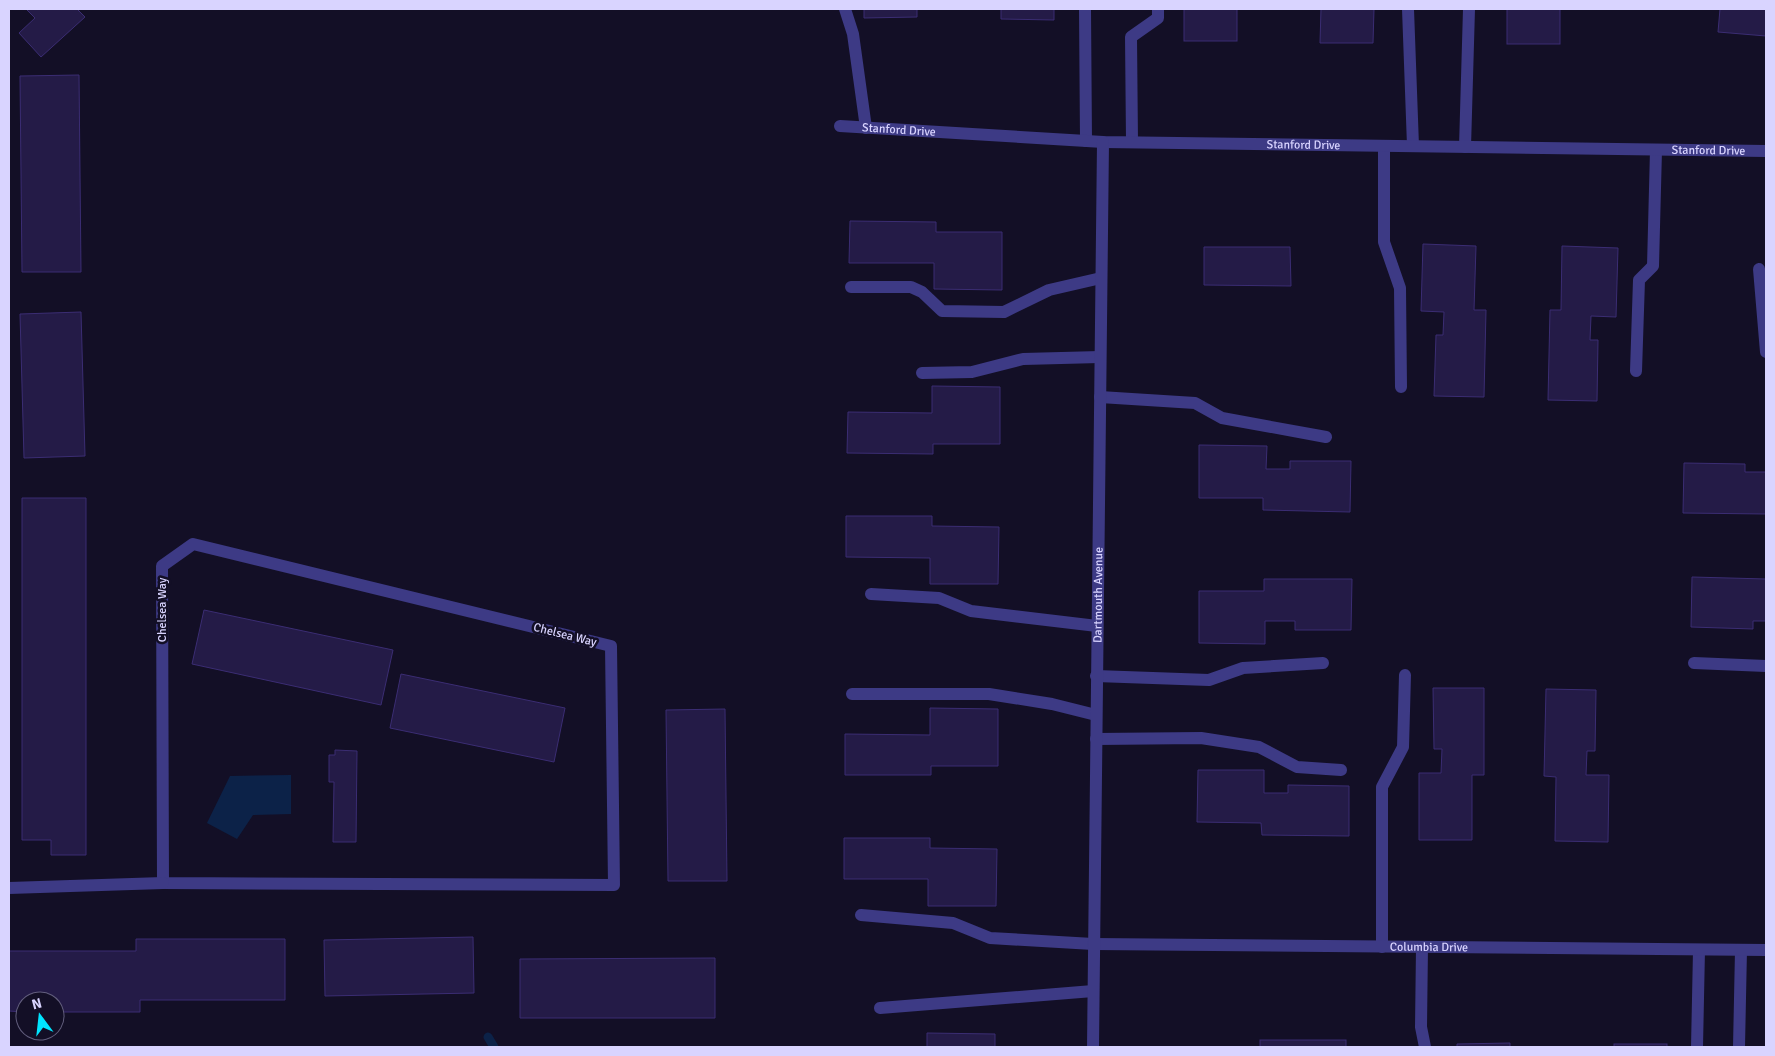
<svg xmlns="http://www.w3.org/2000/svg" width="1775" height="1056" font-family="Signika,sans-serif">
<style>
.water{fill:#0c2248}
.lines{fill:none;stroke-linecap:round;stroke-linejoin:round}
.stream{stroke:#0c2248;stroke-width:9}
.building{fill:#241b47;stroke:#3b2d73}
.lane{stroke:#3d3a85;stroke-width:12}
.street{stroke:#3d3a85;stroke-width:12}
.labels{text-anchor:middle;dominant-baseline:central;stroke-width:5;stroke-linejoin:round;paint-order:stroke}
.street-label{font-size:12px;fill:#d9d4ff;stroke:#130f26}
</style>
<rect width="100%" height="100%" fill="#130f26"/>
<polygon class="water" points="291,775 291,814 253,815 237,839 207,823 230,776"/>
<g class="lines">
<polyline class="stream" points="488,1037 494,1047"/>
</g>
<g class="building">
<polygon points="26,9 77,9 85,17 41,57 19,33 35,18"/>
<polygon points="864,9 917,9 917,17 864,18"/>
<polygon points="1001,9 1054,9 1054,20 1001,19"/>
<rect x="1184" y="9" width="53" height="32"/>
<polygon points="1321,9 1374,9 1373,43 1320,43"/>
<rect x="1507" y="9" width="53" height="35"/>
<polygon points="1720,9 1766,9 1766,36 1718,32"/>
<polygon points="79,75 81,272 22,272 20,76"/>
<polygon points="850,221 936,222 936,232 1002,232 1002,290 934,289 934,263 849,263"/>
<polygon points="1423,244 1476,246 1474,310 1486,310 1484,397 1434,396 1436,335 1443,335 1444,312 1421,311"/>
<polygon points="1562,246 1618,248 1616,317 1591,316 1590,340 1598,340 1597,401 1548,400 1550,310 1561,310"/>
<polygon points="1204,247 1290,247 1291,286 1204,285"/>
<polygon points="81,312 85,456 24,458 20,314"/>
<polygon points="932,386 1000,387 1000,444 933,444 933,454 847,453 848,412 932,413"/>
<polygon points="1199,445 1267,446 1266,469 1290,469 1290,461 1351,461 1350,512 1263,510 1263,498 1199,498"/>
<polygon points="1684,463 1745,464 1745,472 1766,472 1766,514 1683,513"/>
<polygon points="22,498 86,498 86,855 51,855 51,840 22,840"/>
<polygon points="846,516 932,516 932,526 999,527 998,584 930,584 930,558 846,557"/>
<polygon points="1692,577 1766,579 1766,621 1753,621 1753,629 1691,627"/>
<polygon points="1264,579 1352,579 1351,630 1295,630 1295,621 1265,621 1265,644 1199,643 1199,591 1264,591"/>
<polygon points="204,610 393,650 381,705 192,664"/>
<polygon points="401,674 565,708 554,762 390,728"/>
<polygon points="1433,688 1484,688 1484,775 1472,775 1472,840 1419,840 1419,773 1441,773 1442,749 1434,749"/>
<polygon points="1546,689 1596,690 1595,751 1587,751 1586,775 1609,775 1608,842 1555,841 1556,777 1544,776"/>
<polygon points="930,708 998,709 998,766 931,766 931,775 845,775 845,734 930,735"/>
<polygon points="725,709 727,881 668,881 666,710"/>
<polygon points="335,750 357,751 356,842 333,842 334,782 329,782 329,755 335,755"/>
<polygon points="1198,770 1264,770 1264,793 1288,793 1288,785 1349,786 1349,836 1262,835 1261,823 1197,822"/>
<polygon points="844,838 930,838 930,848 997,849 996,906 928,906 928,879 844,879"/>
<polygon points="473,937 474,993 325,996 324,940"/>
<polygon points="136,939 285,939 285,1000 140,1000 140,1012 55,1012 55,1001 25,1001 25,1012 9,1011 9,951 136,951"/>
<polygon points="715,958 715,1018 520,1018 520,959"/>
<polygon points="927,1033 995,1034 995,1047 927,1047"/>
<rect x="1260" y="1040" width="86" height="7"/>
<polygon points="1510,1043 1510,1047 1457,1047 1457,1044"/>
<rect x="1614" y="1044" width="53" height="3"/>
</g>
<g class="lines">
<g class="lane">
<polyline points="845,9 853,34 866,128"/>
<polyline points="1085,9 1086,141"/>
<polyline points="1408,9 1413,146"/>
<polyline points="1132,142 1131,37 1158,18 1158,9"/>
<polyline points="1384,146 1384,242 1400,288 1401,387"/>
<polyline points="1465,147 1469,9"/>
<polyline points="1759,269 1766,352"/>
<polyline points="851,287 911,287 922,292 942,311 1004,312 1049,290 1101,278"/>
<polyline points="1636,371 1639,280 1653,266 1656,150"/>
<polyline points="922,373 972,372 1023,359 1100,357"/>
<polyline points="1100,397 1195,403 1222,418 1326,437"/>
<polyline points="871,594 939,598 971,611 1097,626"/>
<polyline points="1694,663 1766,666"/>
<polyline points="1096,676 1209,680 1243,668 1323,663"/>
<polyline points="852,694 989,694 1052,704 1096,715"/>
<polyline points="1096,739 1201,738 1259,747 1297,767 1341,770"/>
<polyline points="861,915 953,923 990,938 1093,944"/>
<polyline points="1382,947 1382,787 1403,747 1405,675"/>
<polyline points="1422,947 1421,1027 1425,1047"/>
<polyline points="880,1008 1093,991"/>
<polyline points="1697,1047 1699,950"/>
<polyline points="1739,1047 1741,950"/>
</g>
<g class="street">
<path id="s1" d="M840 126 1103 142 1766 151"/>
<polygon points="193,544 611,646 614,885 163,883 162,566"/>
<polyline points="9,888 163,883"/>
<path id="s2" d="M1093 944 1766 950"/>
<path id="s3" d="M1093 1047 1103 142"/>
</g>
</g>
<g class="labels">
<g class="street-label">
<text stroke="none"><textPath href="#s1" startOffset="59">Stanford Drive</textPath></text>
<text stroke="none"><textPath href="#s1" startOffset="464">Stanford Drive</textPath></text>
<text stroke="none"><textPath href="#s1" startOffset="869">Stanford Drive</textPath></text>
<text stroke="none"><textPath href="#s3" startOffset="452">Dartmouth Avenue</textPath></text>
<text transform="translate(162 610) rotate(-90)">Chelsea Way</text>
<text transform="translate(565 635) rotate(14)">Chelsea Way</text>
<text stroke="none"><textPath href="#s2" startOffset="336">Columbia Drive</textPath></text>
</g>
</g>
<rect width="1775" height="1056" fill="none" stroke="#d9d4ff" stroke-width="20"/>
<g transform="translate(40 1016) rotate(345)"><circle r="24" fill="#130f26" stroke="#625e7d"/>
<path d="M0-4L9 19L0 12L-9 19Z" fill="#00e5ff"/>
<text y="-8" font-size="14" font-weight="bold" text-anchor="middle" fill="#d9d4ff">N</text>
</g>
</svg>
